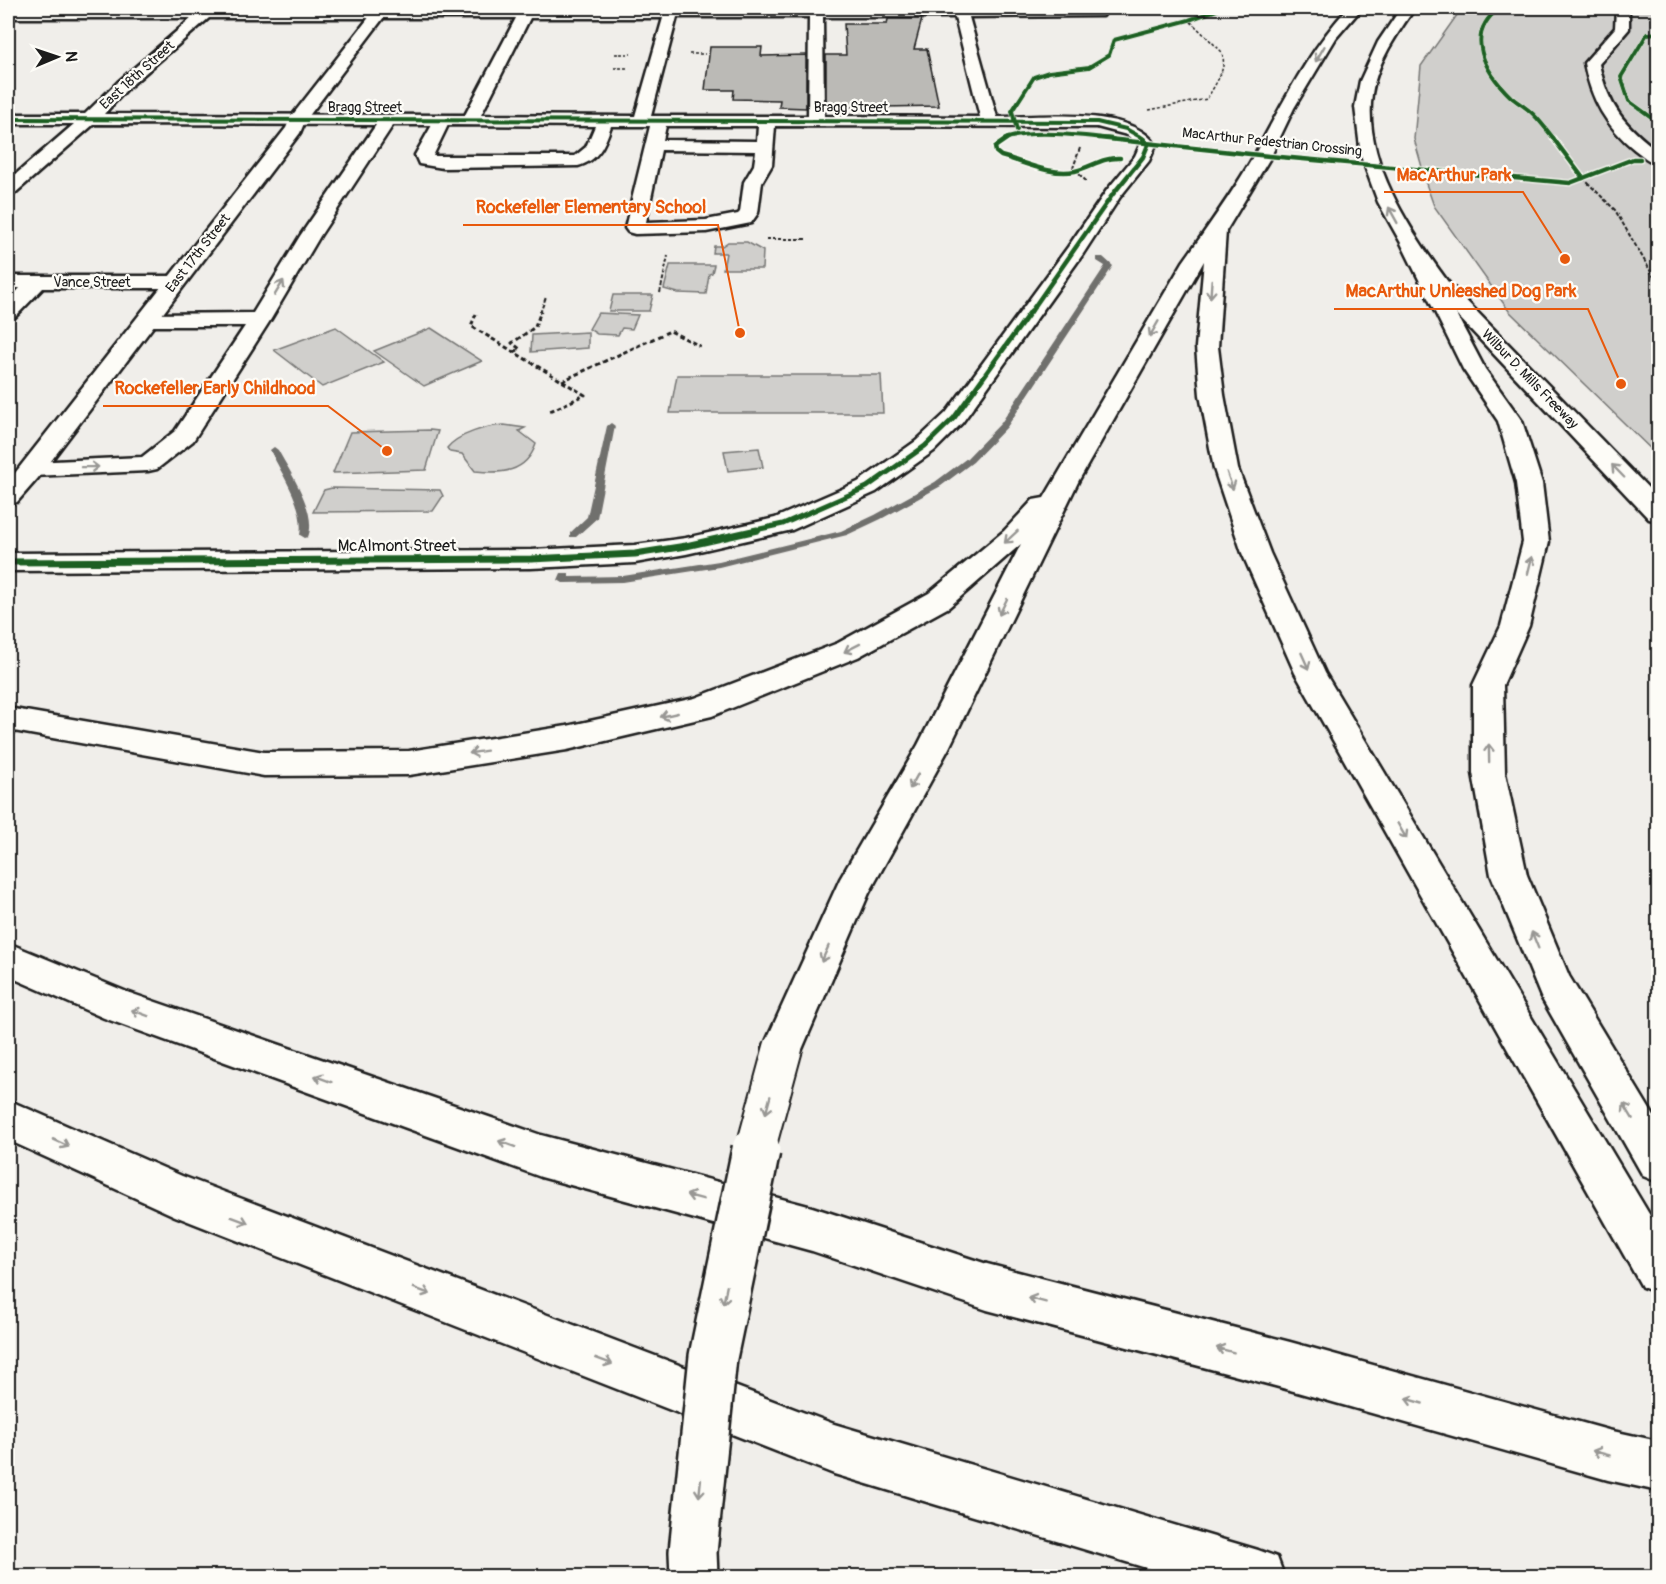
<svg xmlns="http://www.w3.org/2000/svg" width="1666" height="1584" font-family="Pangolin,sans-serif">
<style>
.green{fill:#d0cfcc;stroke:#767674;stroke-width:1.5}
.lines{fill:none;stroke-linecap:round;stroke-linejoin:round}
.stream{fill:#706f6d;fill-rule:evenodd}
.building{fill:#bbbab6;stroke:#1c1c1c;stroke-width:1.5}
.minor-casing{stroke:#1c1c1c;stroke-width:5}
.major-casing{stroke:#1c1c1c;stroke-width:5}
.highway-casing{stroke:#1c1c1c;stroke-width:5}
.path-far2{stroke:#1c1c1c;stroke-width:1.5;stroke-dasharray:3 2;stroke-linecap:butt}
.path-far1{stroke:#1c1c1c;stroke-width:2;stroke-dasharray:4 2;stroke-linecap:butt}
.path{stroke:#1c1c1c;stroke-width:3;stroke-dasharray:4.5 3;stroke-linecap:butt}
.minor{fill:#fdfcf7;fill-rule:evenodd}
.major{fill:#fdfcf7;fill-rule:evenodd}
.highway{fill:#fdfcf7;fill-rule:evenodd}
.highway-bridge-far1-casing{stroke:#1c1c1c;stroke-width:42;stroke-linecap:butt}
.highway-bridge-casing{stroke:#1c1c1c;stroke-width:52;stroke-linecap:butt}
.highway-bridge-far1{stroke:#fdfcf7;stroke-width:38}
.highway-bridge{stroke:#fdfcf7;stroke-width:47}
.cycleway-far3-casing{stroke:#fdfcf7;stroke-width:5}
.cycleway-far2-casing{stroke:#fdfcf7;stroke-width:7}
.cycleway-far1-casing{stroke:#fdfcf7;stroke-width:8}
.cycleway-casing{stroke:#fdfcf7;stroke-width:10}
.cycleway-far3{stroke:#1b5e20;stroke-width:4}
.cycleway-far2{stroke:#1b5e20;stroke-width:4.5}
.cycleway-far1{stroke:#1b5e20;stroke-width:5}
.cycleway{stroke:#1b5e20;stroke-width:7}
.oneway{stroke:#989794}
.labels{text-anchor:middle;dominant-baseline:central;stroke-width:4.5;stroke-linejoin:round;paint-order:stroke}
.far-street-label{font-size:14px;fill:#1c1c1c;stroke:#fdfcf7}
.street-label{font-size:16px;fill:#1c1c1c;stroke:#fdfcf7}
.leader{fill:none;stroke:#e8590c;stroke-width:2}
.callout-dot{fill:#e8590c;stroke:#fdfcf7;stroke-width:2}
.callout-label{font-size:18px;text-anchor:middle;font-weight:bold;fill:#e8590c;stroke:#fdfcf7;stroke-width:4.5;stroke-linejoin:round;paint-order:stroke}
</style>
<rect width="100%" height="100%" fill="#f0eeea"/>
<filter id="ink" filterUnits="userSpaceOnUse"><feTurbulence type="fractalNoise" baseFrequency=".0167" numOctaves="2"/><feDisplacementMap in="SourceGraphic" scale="12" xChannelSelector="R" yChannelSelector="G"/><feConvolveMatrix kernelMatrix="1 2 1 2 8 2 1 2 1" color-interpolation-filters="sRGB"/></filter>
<g filter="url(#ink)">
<g class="green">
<polygon points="1462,8 1658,8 1658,456 1509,311 1434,206 1420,167 1422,167 1414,139 1421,66"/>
<polygon points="728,242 747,242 763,251 762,269 723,269 726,253 713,253 714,246 722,246"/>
<polygon points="670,265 714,265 712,273 709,274 706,294 678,293 664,289"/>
<polygon points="613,295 653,295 649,311 609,311"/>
<polygon points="598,313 638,315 632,329 622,328 618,335 597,334 589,329"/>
<polygon points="336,327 384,362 322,387 274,350"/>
<polygon points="431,328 482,361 424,386 374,351"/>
<polygon points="588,332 588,348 531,352 532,335"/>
<polygon points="677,375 881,375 883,413 670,413"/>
<path d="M504 425 525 428 519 431 536 444C526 473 501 474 475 471L462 454 450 452 447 448C458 434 487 426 504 425Z"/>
<polygon points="430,430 438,431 426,470 333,473 350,432"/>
<polygon points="759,448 763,467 728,471 724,451"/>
<polygon points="332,488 440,490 443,496 433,511 313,512 324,490"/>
</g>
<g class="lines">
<g class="stream">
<polygon points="1097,257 1103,257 1113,266 1007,427 973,462 941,486 881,519 847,535 719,567 623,582 563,583 558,580 561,573 569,573 569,577 623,576 719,561 841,531 875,515 935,482 967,458 1001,423 1105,266 1097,261"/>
<polygon points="611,423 615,426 597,518 576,537 570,537 570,533 587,517 607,426"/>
<path d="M274 447 278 450C290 472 318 513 308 537L305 538 300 535C305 506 282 475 270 450Z"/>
</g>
</g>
<g class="building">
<polygon points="888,19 922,19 914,49 927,49 939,106 826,108 826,55 846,55 844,24 887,24"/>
<polygon points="710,47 762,47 761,56 806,55 806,108 779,107 780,100 733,99 734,90 705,90"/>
</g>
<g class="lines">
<defs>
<g id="minor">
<path d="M205 8H217V10L1098 9 1105 13 1103 16 969 17 997 117C1040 117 1130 106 1156 145L1149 161 1120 197 1083 254 962 423 934 451 876 492 792 530 686 554 635 563 531 568 8 571V553L531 550 635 545 686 538 775 518 858 482 916 441 946 413 1068 247 1107 190 1135 156 1140 145 1127 135 1097 127 775 126 772 165 762 182 758 213 751 223 706 232 635 234 628 232 625 228 650 126H611C605 144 598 161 578 166L443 168 419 164 415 155 432 125H393L320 236 271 319 193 441 157 469 148 471 32 476 23 474 20 469 23 464 32 462 142 457 175 431 245 326H148L140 325 137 320 140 315 148 314 253 313 300 236 376 125 94 124 14 194 8 195V181L74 124H8V114H85L118 82 192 18H8V10H202ZM677 17H809L808 116H651ZM823 17H955L980 117 824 116ZM209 18H516L465 115 104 114 128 88ZM530 18H663L635 116 481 115ZM448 125 595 126 586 147 575 156H433ZM666 126H758L757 141 663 140ZM661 150 756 151 754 165 744 182 740 212 738 214 706 220 646 222Z"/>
<path d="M1616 8H1629V29L1599 64C1608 106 1624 125 1658 151V164C1649 162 1642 155 1635 150 1606 126 1591 100 1584 63L1615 28Z"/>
<polygon points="8,276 176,276 183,278 186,282 183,286 176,288 43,288 15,317 8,319 8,301 20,288 8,288"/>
</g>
<polygon id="major" points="380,8 395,8 384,17 305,121 300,133 38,478 17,502 8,505 8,482 286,128 291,117 374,11"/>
<g id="highway">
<path d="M1348 8H1362L1336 38 1294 108 1270 158 1226 231 1218 347 1224 395 1238 469 1270 553 1325 673 1658 1229V1293L1642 1287 1295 673 1242 553 1214 469 1200 395 1196 347 1204 261 1079 480 949 748 869 893 797 1061 783 1066 769 1061 763 1048 840 879 918 745 1021 544 949 607 858 657 712 716 567 750 409 775 264 776 8 730V708L264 752 409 751 567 726 695 698 838 643 929 593 1004 531 1033 500 1044 498 1183 262C1207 228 1231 195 1252 159 1283 104 1305 55 1348 8Z"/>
<path d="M1401 8H1415C1397 34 1377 62 1372 94 1362 160 1411 232 1448 282L1658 498V521L1649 519 1456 314 1485 369 1522 421 1542 483 1549 542 1529 626 1503 685 1505 773 1527 875 1569 976 1658 1123V1182L1643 1176 1541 997 1491 875 1473 773V685L1501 626 1523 542 1516 483 1498 421 1463 369 1401 243 1378 202 1361 156 1355 107 1360 81 1378 42Z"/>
<polygon points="8,943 127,992 541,1135 812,1207 987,1264 1290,1342 1608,1430 1658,1441 1658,1491 1608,1480 1290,1390 987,1310 812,1251 541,1177 104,1018 8,976"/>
<polygon points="8,1100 182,1176 834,1424 1258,1550 1277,1557 1284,1576 1173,1576 834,1474 175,1216 8,1140"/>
</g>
</defs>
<use href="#minor" class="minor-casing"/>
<use href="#major" class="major-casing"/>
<use href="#highway" class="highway-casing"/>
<g class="path-far2">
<polyline points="615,54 631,54"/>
<polyline points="689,54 705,54"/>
<polyline points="614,68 627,68"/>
<path d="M1149 110 1207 99C1215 84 1229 67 1221 51L1189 20"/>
</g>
<g class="path-far1">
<polyline points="1080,148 1073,168 1086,181"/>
<polyline points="1583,178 1615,210 1658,284"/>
<polyline points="766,239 808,239"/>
<polyline points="660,293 668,256"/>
<polyline points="540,313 546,297"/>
</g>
<g class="path">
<polyline points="476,314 471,326 585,395 550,411"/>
<polyline points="514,352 520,349 512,343 535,327 541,311"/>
<polyline points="562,381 670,331 700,346"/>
</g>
<use href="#minor" class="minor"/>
<use href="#major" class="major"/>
<use href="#highway" class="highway"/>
<defs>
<polyline id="highway-bridge-far1" points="755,1151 783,1048"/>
<polyline id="highway-bridge" points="694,1576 693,1552 713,1357 756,1150"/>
</defs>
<use href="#highway-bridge-far1" class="highway-bridge-far1-casing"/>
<use href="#highway-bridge" class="highway-bridge-casing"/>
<use href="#highway-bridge-far1" class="highway-bridge-far1"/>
<use href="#highway-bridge" class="highway-bridge"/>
<defs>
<g id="cycleway-far3">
<path d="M1500 8C1463 34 1485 72 1511 97 1518 103 1526 107 1533 114 1541 122 1547 130 1554 139"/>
<polyline points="1658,33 1647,34 1621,77 1629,101 1658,122"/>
<polyline points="8,119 1097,122 1126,129 1144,139"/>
<polyline points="1017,130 1012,111 1034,77 1049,72 1089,67 1109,55 1114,40 1189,20 1222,8"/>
<path d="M1005 139C1029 129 1086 136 1113 139"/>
</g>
<g id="cycleway-far2">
<path d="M1008 138 995 147 996 152 1001 156C1024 162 1051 176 1075 171 1091 167 1103 157 1120 158"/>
<polyline points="1099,138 1269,156 1570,183 1633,159 1640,159"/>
<polyline points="1553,138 1583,178"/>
<polyline points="1030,313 1113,194 1143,157 1148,145 1142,138"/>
</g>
<polyline id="cycleway-far1" points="751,531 783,524 867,487 925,446 954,418 1031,311"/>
<polyline id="cycleway" points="8,562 531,559 635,554 686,546 757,530"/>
</defs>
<use href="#cycleway-far3" class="cycleway-far3-casing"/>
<use href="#cycleway-far2" class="cycleway-far2-casing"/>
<use href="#cycleway-far1" class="cycleway-far1-casing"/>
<use href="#cycleway" class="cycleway-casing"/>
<use href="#cycleway-far3" class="cycleway-far3"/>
<use href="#cycleway-far2" class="cycleway-far2"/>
<use href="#cycleway-far1" class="cycleway-far1"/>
<use href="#cycleway" class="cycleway"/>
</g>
<defs><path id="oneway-shaft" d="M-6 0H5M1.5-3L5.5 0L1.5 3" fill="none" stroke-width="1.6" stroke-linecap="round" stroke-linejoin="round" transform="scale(1.5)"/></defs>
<g class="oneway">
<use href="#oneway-shaft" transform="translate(1320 54) rotate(120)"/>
<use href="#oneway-shaft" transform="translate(1393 215) rotate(-119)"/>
<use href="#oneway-shaft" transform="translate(279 288) rotate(-59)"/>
<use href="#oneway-shaft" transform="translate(1211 289) rotate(94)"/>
<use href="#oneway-shaft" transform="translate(1154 329) rotate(120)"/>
<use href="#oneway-shaft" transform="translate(90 467) rotate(-1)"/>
<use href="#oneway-shaft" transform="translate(1618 471) rotate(-134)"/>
<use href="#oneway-shaft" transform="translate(1230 481) rotate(70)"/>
<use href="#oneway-shaft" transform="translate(1011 537) rotate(137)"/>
<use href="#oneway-shaft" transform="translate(1530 565) rotate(-76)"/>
<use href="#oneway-shaft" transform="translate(1003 607) rotate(116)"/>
<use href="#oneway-shaft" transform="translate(852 648) rotate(153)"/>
<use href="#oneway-shaft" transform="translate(1305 661) rotate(66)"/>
<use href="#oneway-shaft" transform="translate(669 715) rotate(167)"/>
<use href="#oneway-shaft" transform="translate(478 752) rotate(171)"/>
<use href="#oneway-shaft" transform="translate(1489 753) rotate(-91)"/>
<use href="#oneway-shaft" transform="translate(914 781) rotate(119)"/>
<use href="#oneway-shaft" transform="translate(1402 831) rotate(60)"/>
<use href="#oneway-shaft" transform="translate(1535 940) rotate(-112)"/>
<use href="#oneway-shaft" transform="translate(825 954) rotate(114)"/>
<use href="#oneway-shaft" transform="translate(140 1013) rotate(-160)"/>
<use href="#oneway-shaft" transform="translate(323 1079) rotate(-160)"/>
<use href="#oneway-shaft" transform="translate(768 1105) rotate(105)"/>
<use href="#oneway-shaft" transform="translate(1628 1111) rotate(-121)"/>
<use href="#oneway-shaft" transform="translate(61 1143) rotate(25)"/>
<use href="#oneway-shaft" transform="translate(507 1144) rotate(-160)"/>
<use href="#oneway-shaft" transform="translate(695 1197) rotate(-165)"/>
<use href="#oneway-shaft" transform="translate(240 1220) rotate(21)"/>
<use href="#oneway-shaft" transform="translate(422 1291) rotate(21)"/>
<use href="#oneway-shaft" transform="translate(725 1295) rotate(101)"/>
<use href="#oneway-shaft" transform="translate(1037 1300) rotate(-165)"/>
<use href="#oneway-shaft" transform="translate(1225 1350) rotate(-165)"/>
<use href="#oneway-shaft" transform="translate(604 1361) rotate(21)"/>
<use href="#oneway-shaft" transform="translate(1414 1401) rotate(-164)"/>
<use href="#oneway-shaft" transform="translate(1601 1453) rotate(-165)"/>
<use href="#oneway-shaft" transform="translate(700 1488) rotate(96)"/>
</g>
</g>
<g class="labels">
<g class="far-street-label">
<text transform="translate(137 75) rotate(-42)">East 18th Street</text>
<text x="365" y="107">Bragg Street</text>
<text x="851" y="107">Bragg Street</text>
<text transform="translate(1272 142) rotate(6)">MacArthur Pedestrian Crossing</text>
<text transform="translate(198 253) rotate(-52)">East 17th Street</text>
<text x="92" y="282">Vance Street</text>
<text transform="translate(1530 379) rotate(46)">Wilbur D. Mills Freeway</text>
</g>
<g class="street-label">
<text x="397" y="546">McAlmont Street</text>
</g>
</g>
<path class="leader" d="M1565 259L1523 192H1384M740 333L718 225H463M1621 384L1588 309H1334M387 451L328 406H103"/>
<g class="callout-dot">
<circle cx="1565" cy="259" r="6"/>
<circle cx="740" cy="333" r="6"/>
<circle cx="1621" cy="384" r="6"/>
<circle cx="387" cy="451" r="6"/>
</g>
<g class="callout-label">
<text x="1454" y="181">MacArthur Park</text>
<text x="591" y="213">Rockefeller Elementary School</text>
<text x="1461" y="297">MacArthur Unleashed Dog Park</text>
<text x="215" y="394">Rockefeller Early Childhood</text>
</g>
<rect width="1666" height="1584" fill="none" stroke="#fdfcf7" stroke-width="30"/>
<rect x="15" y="15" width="1636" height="1554" fill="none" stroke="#1c1c1c" stroke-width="2" filter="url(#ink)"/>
<g transform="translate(57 57) rotate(88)" stroke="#fdfcf7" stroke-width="4.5" paint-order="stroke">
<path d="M0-4.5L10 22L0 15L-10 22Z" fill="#1c1c1c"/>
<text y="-9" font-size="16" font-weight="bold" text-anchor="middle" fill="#1c1c1c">N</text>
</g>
</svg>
